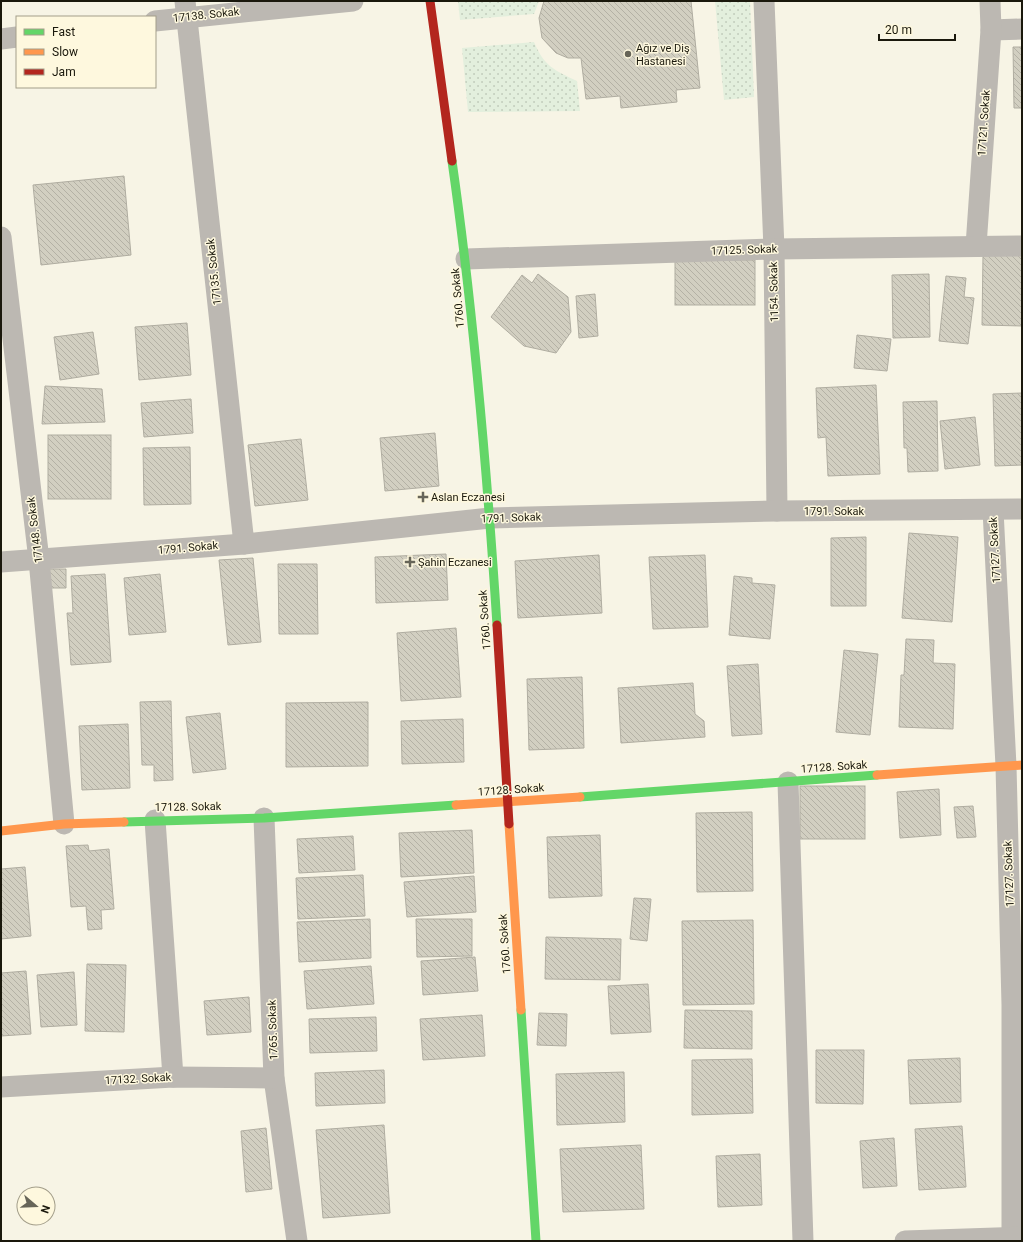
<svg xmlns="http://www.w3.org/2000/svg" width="1023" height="1242" font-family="Roboto,sans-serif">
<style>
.grass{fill:url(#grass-dots)}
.building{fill:url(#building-back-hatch);stroke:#b0ada1}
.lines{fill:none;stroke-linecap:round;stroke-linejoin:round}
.street{stroke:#bcb8b2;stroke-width:21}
.fast{stroke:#63d668;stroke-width:9}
.slow{stroke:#ff974d;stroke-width:9}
.jam{stroke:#b3261e;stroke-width:9}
.poi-dot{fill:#676558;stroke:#fef8de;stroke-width:1.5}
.labels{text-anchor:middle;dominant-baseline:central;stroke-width:3;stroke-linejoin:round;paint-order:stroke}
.street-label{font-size:11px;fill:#1a180c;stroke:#fef8de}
.poi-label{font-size:11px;fill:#1a180c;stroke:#fef8de;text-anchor:start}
</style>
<defs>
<pattern id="grass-dots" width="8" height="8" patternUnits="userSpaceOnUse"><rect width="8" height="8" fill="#e3efdd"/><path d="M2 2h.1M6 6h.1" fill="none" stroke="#c2ccbc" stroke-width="1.8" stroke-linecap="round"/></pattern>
<pattern id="building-back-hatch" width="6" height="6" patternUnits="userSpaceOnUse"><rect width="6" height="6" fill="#d2cfc1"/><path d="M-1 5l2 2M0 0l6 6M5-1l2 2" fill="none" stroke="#b4b1a5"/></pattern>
</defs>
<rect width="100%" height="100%" fill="#f7f4e5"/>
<g class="grass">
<polygon points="458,1 539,1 534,14 460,20"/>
<polygon points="715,1 750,1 754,97 724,100"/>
<path d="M534 42C544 66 554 70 577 81L580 111 468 112 462 48Z"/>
</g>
<g class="building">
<polygon points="544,1 691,1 700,88 676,90 677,102 621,108 620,96 586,99 581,58 568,58 556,53 542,38 539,18"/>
<polygon points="1013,47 1022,47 1022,108 1014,108"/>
<polygon points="124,176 131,255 41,265 33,185"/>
<polygon points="983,255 1022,255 1022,326 982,325"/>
<rect x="675" y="260" width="80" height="45"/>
<polygon points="538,274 568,297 571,332 556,353 524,346 491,317 522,275 532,283"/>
<polygon points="929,274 930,337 893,338 892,275"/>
<polygon points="946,276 966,278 964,297 974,298 968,344 939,341"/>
<polygon points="595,294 598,336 579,338 576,296"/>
<polygon points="187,323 191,375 139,380 135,327"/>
<polygon points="93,332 99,374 60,380 54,337"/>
<polygon points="857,335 891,339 887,371 854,368"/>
<polygon points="876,385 880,474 828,476 826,437 818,438 816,388"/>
<polygon points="45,386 102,389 105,422 42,424"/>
<polygon points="1022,393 1022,465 995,466 993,394"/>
<polygon points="191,399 193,433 144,437 141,403"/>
<polygon points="937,401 938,471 908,472 907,448 904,448 903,402"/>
<polygon points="975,417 980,465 945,469 940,421"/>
<polygon points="435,433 439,486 385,491 380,438"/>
<rect x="48" y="435" width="63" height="64"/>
<polygon points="301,439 308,500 255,506 248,445"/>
<polygon points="190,447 191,504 144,505 143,448"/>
<polygon points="909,533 958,537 952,622 902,618"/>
<polygon points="866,537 866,606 831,606 831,538"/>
<polygon points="446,554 448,600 376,603 375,557"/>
<polygon points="599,555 602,613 518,618 515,561"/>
<polygon points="705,555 708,627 653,629 649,557"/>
<polygon points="253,558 261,642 228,645 219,560"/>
<polygon points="278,564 317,564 318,634 279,634"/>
<polygon points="49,569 66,569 66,588 48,588"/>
<polygon points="105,574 111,662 71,665 67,613 73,613 71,576"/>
<polygon points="160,574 166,632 129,635 124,578"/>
<polygon points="734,576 752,578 752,583 775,585 770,639 729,635"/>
<polygon points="456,628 461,697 401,701 397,633"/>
<polygon points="906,639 934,640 933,663 955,664 953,729 899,727 901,675 904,675"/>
<polygon points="844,650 878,654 870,735 836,732"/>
<polygon points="758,664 762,734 732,736 727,666"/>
<polygon points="582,677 584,748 529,750 527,679"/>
<polygon points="693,683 695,714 704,721 705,737 621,743 618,688"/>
<polygon points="171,701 173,780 154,781 154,765 142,765 140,702"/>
<polygon points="368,702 368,766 286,767 286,703"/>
<polygon points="220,713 226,769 193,773 186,717"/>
<polygon points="463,719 464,762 402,764 401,721"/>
<polygon points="128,724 130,788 82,790 79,726"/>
<rect x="800" y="786" width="65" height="53"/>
<polygon points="939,789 941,835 900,838 897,792"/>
<polygon points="973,806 976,837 957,838 954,807"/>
<polygon points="752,812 753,891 697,892 696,813"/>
<polygon points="472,830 474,873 401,877 399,833"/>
<polygon points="600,835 602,896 549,898 547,837"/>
<polygon points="353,836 355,870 299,873 297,839"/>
<polygon points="88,845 89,851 109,849 114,909 101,910 102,929 88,930 86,906 71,907 66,846"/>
<polygon points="25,867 31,936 1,939 1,869"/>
<polygon points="363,875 365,916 298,919 296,878"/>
<polygon points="474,876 476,912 407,917 404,882"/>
<polygon points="634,898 651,899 647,941 630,939"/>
<polygon points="370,919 371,958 299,962 297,922"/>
<polygon points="416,919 472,919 472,956 417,957"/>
<polygon points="753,920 754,1004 683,1005 682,921"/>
<polygon points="546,937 621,939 620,980 545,979"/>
<polygon points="475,957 478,991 423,995 421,961"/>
<polygon points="87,964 126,965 124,1032 85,1031"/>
<polygon points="371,966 374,1004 307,1009 304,971"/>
<polygon points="26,971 31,1034 1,1036 1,973"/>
<polygon points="74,972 77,1025 41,1027 37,975"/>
<polygon points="648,984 651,1032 611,1034 608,986"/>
<polygon points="249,997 251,1032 207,1035 204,1001"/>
<polygon points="685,1010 752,1011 752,1049 684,1048"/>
<polygon points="539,1013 567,1014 566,1046 537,1045"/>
<polygon points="482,1015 485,1056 423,1060 420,1019"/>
<polygon points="376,1017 377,1051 310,1053 309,1019"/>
<polygon points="816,1050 864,1050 863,1104 816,1103"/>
<polygon points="960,1058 961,1102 910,1104 908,1060"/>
<polygon points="752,1059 753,1113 692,1115 692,1060"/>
<polygon points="384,1070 385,1103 316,1106 315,1073"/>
<polygon points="624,1072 625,1122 557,1125 556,1074"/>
<polygon points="384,1125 390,1213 323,1218 316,1130"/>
<polygon points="962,1126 966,1187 919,1190 915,1129"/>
<polygon points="266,1128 272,1189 246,1192 241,1131"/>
<polygon points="894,1138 897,1186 863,1188 860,1141"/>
<polygon points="641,1145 644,1209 563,1212 560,1149"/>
<polygon points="760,1154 762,1205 718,1207 716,1156"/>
</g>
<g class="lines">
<g class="street">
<polyline points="185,1 244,544"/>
<polyline points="764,1 774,249 777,511"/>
<polyline points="155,21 353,1"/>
<polyline points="991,30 1022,29"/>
<polyline points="1,39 17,37"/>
<polyline points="1,237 39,560 64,824"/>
<polyline points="976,246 991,30 990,1"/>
<polyline points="466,259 774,249 1022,246"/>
<polyline points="993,510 1006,766 1012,1005 1012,1241"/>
<polyline points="1,562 244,544 490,518 777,511 1022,509"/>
<polyline points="788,782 803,1241"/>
<polyline points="264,818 274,1078 297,1241"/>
<polyline points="155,820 173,1077"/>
<polyline points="1,1087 173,1077 274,1078"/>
<polyline points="905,1241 1022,1237"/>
</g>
<g class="fast">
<path d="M452 161C474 315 487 470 497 625"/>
<polyline points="580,797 877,775"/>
<polyline points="124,822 264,818 456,805"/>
<polyline points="521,1010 536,1241"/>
</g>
<g class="slow">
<polyline points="877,775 1022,765"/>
<polyline points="456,805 580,797"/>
<polyline points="509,824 521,1010"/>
<polyline points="1,831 64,824 124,822"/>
</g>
<g class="jam">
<polyline points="430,1 452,161"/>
<polyline points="497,625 509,824"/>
</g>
</g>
<g class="poi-dot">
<circle cx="628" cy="54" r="4"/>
<path d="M421 491h4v4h4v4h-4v4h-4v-4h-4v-4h4z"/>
<path d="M408 556h4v4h4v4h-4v4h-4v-4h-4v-4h4z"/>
</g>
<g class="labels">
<g class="street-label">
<text transform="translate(206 15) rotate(-6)">17138. Sokak</text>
<text transform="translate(984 123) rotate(-86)">17121. Sokak</text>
<text transform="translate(744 250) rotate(-2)">17125. Sokak</text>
<text transform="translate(214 272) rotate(-96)">17135. Sokak</text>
<text transform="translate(774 292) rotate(-91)">1154. Sokak</text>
<text transform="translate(458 298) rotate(-95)">1760. Sokak</text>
<text x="834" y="511">1791. Sokak</text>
<text transform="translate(511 518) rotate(-2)">1791. Sokak</text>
<text transform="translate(35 530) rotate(-97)">17148. Sokak</text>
<text transform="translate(188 548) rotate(-5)">1791. Sokak</text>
<text transform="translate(995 550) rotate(-93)">17127. Sokak</text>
<text transform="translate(485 620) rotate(-94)">1760. Sokak</text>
<text transform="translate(834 767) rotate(-4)">17128. Sokak</text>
<text transform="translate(511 790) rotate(-4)">17128. Sokak</text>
<text transform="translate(188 807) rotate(-1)">17128. Sokak</text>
<text transform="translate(1009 874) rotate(-92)">17127. Sokak</text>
<text transform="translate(505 944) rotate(-94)">1760. Sokak</text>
<text transform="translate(273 1030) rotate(-92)">1765. Sokak</text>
<text transform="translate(138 1079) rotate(-3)">17132. Sokak</text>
</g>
<g class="poi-label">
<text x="636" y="48">Ağız ve Diş<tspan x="636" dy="13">Hastanesi</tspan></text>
<text x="431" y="497">Aslan Eczanesi</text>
<text x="418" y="562">Şahin Eczanesi</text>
</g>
</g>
<rect width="1023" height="1242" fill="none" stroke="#1a180c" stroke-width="4"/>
<rect x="16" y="16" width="140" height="72" fill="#fef8de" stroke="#a39e8a"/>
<rect x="24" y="29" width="20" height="6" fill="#63d668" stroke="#a39e8a"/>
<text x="52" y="36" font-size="12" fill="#1a180c">Fast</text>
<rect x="24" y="49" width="20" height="6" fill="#ff974d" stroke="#a39e8a"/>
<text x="52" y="56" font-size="12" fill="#1a180c">Slow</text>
<rect x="24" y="69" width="20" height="6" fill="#b3261e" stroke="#a39e8a"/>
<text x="52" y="76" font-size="12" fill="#1a180c">Jam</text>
<g transform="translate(36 1206) rotate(109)"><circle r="19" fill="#fef8de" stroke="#a39e8a"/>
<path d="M0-3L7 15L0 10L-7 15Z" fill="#676558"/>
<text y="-6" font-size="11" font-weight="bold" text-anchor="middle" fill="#1a180c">N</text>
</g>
<path d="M879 34v6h76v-6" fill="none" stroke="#1a180c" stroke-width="2"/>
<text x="885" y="34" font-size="12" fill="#1a180c" stroke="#fef8de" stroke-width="3" paint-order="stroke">20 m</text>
</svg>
